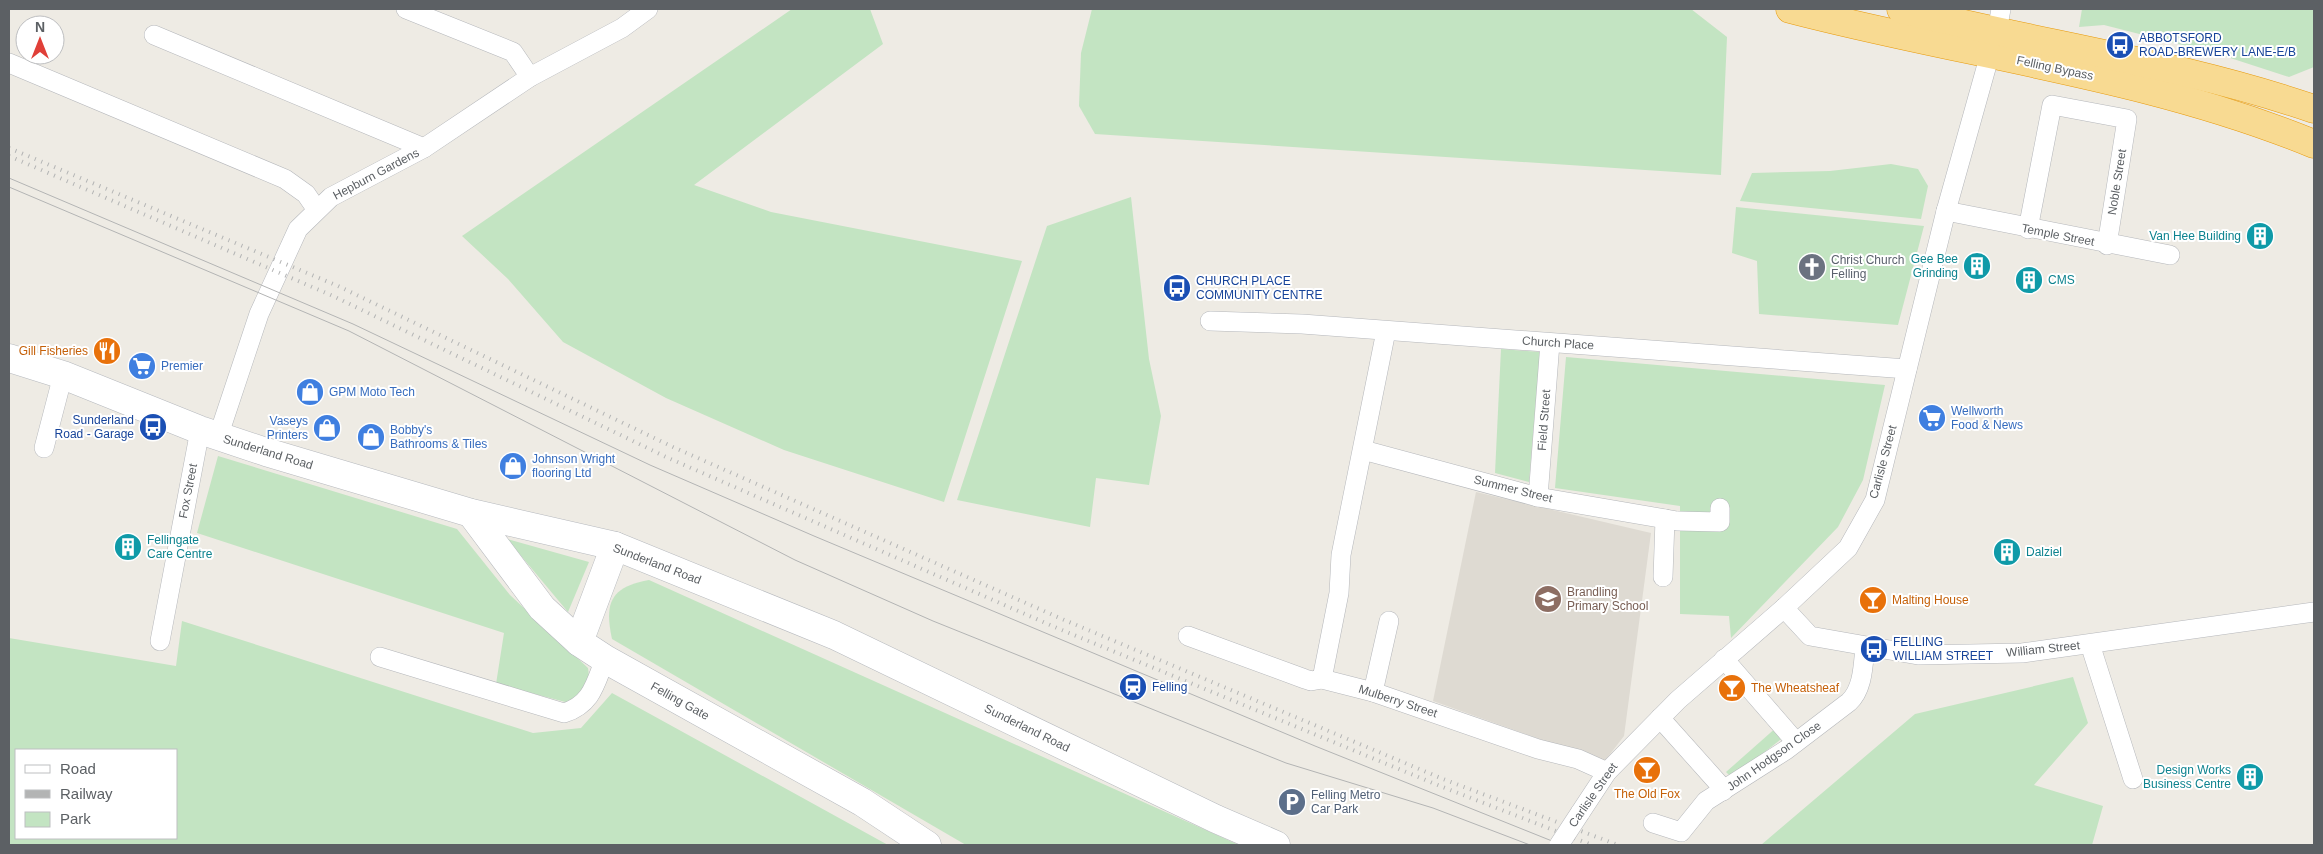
<svg xmlns="http://www.w3.org/2000/svg" width="2323" height="854" font-family="Arial,sans-serif">
<style>
.education{fill:#dedad2}
.green{fill:#c3e4c2;fill-rule:evenodd}
.lines{fill:none;stroke-linecap:round;stroke-linejoin:round}
.street-casing{stroke:#b5b7bb;stroke-width:20}
.secondary-casing{stroke:#b6b9be;stroke-width:29}
.highway-casing{stroke:#e79a0c;stroke-width:29}
.street{stroke:#fff;stroke-width:19}
.secondary{stroke:#fff;stroke-width:28}
.highway{stroke:#f8da92;stroke-width:28}
.tram{stroke:#b3b4b4;stroke-width:1}
.rail{stroke:#b3b4b4;stroke-width:4;stroke-dasharray:1 6;stroke-linecap:butt}
.street-bridge-casing{stroke:#b5b7bb;stroke-width:20;stroke-linecap:butt}
.street-bridge{stroke:#fff;stroke-width:19}
.labels{text-anchor:middle;dominant-baseline:central;stroke-width:4;stroke-linejoin:round;paint-order:stroke}
.transit-label{font-size:12px;fill:#164399;stroke:#fff;text-anchor:start}
.street-label{font-size:12px;fill:#5c6064;stroke:#fff}
.culture-label{font-size:12px;fill:#0d838f;stroke:#fff;text-anchor:end}
.worship-label{font-size:12px;fill:#5b616d;stroke:#fff;text-anchor:start}
.food-label{font-size:12px;fill:#c56008;stroke:#fff;text-anchor:start}
.shop-label{font-size:12px;fill:#366cbe;stroke:#fff;text-anchor:start}
.education-label{font-size:12px;fill:#785e54;stroke:#fff;text-anchor:start}
.service-label{font-size:12px;fill:#4e5e75;stroke:#fff;text-anchor:start}
</style>
<rect width="100%" height="100%" fill="#eeebe4"/>
<polygon class="education" points="1476,492 1651,533 1624,736 1604,762 1433,701"/>
<g class="green">
<polygon points="792,9 870,9 883,44 694,185 771,212 1022,261 944,502 784,450 666,398 563,342 508,279 462,236"/>
<polygon points="1092,9 1691,9 1727,37 1721,175 1095,134 1079,106 1081,53"/>
<polygon points="2082,9 2314,9 2314,67 2289,77 2218,54 2104,25 2079,27"/>
<polygon points="1891,164 1918,169 1928,186 1921,219 1740,201 1752,173 1830,171"/>
<polygon points="1131,197 1149,359 1161,416 1149,485 1096,478 1090,527 957,500 1047,226"/>
<polygon points="1736,207 1924,226 1898,325 1759,314 1757,261 1732,253"/>
<polygon points="1501,349 1540,352 1529,482 1495,473"/>
<polygon points="1566,357 1885,385 1863,480 1838,527 1731,638 1729,616 1680,614 1680,506 1555,488"/>
<path d="M218 456 457 529 510 595 588 668C591 685 585 693 573 704L496 684 504 633 197 533Z"/>
<polygon points="507,539 589,562 568,612"/>
<path d="M649 580 1239 845H966L612 639C604 602 611 587 649 580Z"/>
<path d="M182 621 533 733 581 728 612 693 888 845H9V638L176 666ZM16 750H176V838H16Z"/>
<polygon points="2073,677 2088,723 2034,785 2103,806 2092,845 1761,845 1915,714"/>
<polygon points="1778,726 1785,736 1757,758 1729,775 1726,772"/>
</g>
<g class="lines">
<defs>
<g id="street">
<polyline points="406,9 513,52 530,77"/>
<polyline points="1997,31 2001,9"/>
<polyline points="154,35 424,148"/>
<polyline points="9,63 285,179 306,194 317,210"/>
<polyline points="1946,211 2170,255"/>
<polyline points="2028,229 2052,105 2127,119 2107,245"/>
<polyline points="1210,321 1302,324 1907,369"/>
<polyline points="218,437 259,314 298,229 331,197 424,148 530,77 622,28 648,9"/>
<polyline points="44,448 63,375"/>
<polyline points="1363,450 1538,497 1677,521 1720,522 1720,508"/>
<polyline points="1538,497 1550,343"/>
<polyline points="1663,577 1665,519"/>
<polyline points="1784,608 1810,636 1918,655 2022,653 2314,612"/>
<polyline points="1188,636 1305,679 1311,681 1322,679 1373,692 1538,749 1578,759 1607,772"/>
<polyline points="160,641 200,430"/>
<polyline points="2090,644 2133,779"/>
<path d="M380 657 564 713C592 704 595 684 605 659"/>
<polyline points="1724,659 1796,742"/>
<polyline points="1322,679 1339,593 1341,555 1386,331"/>
<polyline points="1373,692 1389,621"/>
<polyline points="1660,718 1719,784 1723,791"/>
<polyline points="1580,813 1607,772 1678,700 1784,608 1848,548 1875,500 1946,211 1990,54"/>
<path d="M1653 823 1681 832 1706 801 1786 750 1849 702C1863 689 1863 666 1865 647"/>
</g>
<g id="secondary">
<polyline points="9,358 63,375 200,430 266,452 471,513 615,546 834,635 1216,819 1276,845"/>
<polyline points="471,513 542,608 579,642 605,659 862,802 927,845"/>
<polyline points="579,642 615,546"/>
</g>
<g id="highway">
<path d="M1790 9C1965 55 2146 75 2314 144"/>
<path d="M1901 9C2038 44 2180 63 2314 109"/>
</g>
</defs>
<use href="#street" class="street-casing"/>
<use href="#secondary" class="secondary-casing"/>
<use href="#highway" class="highway-casing"/>
<use href="#street" class="street"/>
<use href="#secondary" class="secondary"/>
<use href="#highway" class="highway"/>
<g class="tram">
<polyline points="9,178 353,324 650,465 814,536 1315,746 1562,845"/>
<polyline points="9,187 349,331 795,560 933,621 1286,763 1433,808 1530,845"/>
</g>
<g class="rail">
<polyline points="9,148 338,286 673,447 1062,619 1443,779 1618,845"/>
<polyline points="9,156 333,296 666,457 1057,628 1440,786 1592,845"/>
</g>
<defs>
<polyline id="street-bridge" points="1559,845 1580,813"/>
</defs>
<use href="#street-bridge" class="street-bridge-casing"/>
<use href="#street-bridge" class="street-bridge"/>
</g>
<defs>
<symbol id="bus-disc" viewBox="-11 -11 22 22"><circle r="9.5" fill="#1a4fb4" stroke="#fff"/><path d="M-5-6H5V4H4V6H2V4H-2V6H-4V4H-5ZM-3.5-4V0h7V-4ZM-3.5 1.2v1.5H-2V1.2ZM2 1.2v1.5H3.5V1.2Z" fill="#fff"/></symbol>
<symbol id="building-disc" viewBox="-11 -11 22 22"><circle r="9.5" fill="#0f9aa8" stroke="#fff"/><path d="M-4-6H4V6H1V3H-1V6H-4ZM-2.5-4.3h1.7v1.8h-1.7ZM.8-4.3h1.7v1.8H.8ZM-2.5-1h1.7V.8h-1.7ZM.8-1h1.7V.8H.8Z" fill="#fff"/></symbol>
<symbol id="church-disc" viewBox="-11 -11 22 22"><circle r="9.5" fill="#6b7280" stroke="#fff"/><path d="M-1.2-6h2.4v3.5h3.3v2.4h-3.3V6h-2.4V-.1h-3.3v-2.4h3.3Z" fill="#fff"/></symbol>
<symbol id="restaurant-disc" viewBox="-11 -11 22 22"><circle r="9.5" fill="#e8710a" stroke="#fff"/><path d="M-5-6h1v4h1v-4h1v4h1v-4h1v5L-1.5 .5V6h-2V.5L-5-1ZM5-6V6H3V1.5H1.5Q1.5-4 5-6Z" fill="#fff"/></symbol>
<symbol id="supermarket-disc" viewBox="-11 -11 22 22"><circle r="9.5" fill="#3f7fe0" stroke="#fff"/><path d="M-6-5.5h2.5l.6 2H6L4.5 2H-2.5L-4.4-4H-6ZM-1.5 3.2a1.3 1.3 0 1 0 .1 0ZM3 3.2a1.3 1.3 0 1 0 .1 0Z" fill="#fff"/></symbol>
<symbol id="shop-disc" viewBox="-11 -11 22 22"><circle r="9.5" fill="#3f7fe0" stroke="#fff"/><path d="M-5-2.5h2.3a2.7 3.5 0 0 1 5.4 0H5L5.5 6h-11ZM-1.5-2.5h3a1.5 2.3 0 0 0-3 0Z" fill="#fff"/></symbol>
<symbol id="school-disc" viewBox="-11 -11 22 22"><circle r="9.5" fill="#8d6e63" stroke="#fff"/><path d="M0-5L7-2L0 1L-7-2ZM-4 1L0 2.5L4 1V4Q0 6-4 4Z" fill="#fff"/></symbol>
<symbol id="bar-disc" viewBox="-11 -11 22 22"><circle r="9.5" fill="#e8710a" stroke="#fff"/><path d="M-6-5H6L.8 .8V4.5H3.5V6h-7V4.5H-.8V.8Z" fill="#fff"/></symbol>
<symbol id="station-disc" viewBox="-11 -11 22 22"><circle r="9.5" fill="#1a4fb4" stroke="#fff"/><path d="M-3-6H3Q5-6 5-4V2Q5 4 3 4L4.5 6H3L1.5 4h-3L-3 6H-4.5L-3 4Q-5 4-5 2V-4Q-5-6-3-6ZM-3.5-4v3h7v-3ZM-3.5 1v1.5H-2V1ZM2 1v1.5H3.5V1Z" fill="#fff"/></symbol>
<symbol id="parking-disc" viewBox="-11 -11 22 22"><circle r="9.5" fill="#5c6f8a" stroke="#fff"/><path d="M-3.5-5.5H1a3.5 3.5 0 0 1 0 7H-1V5.5H-3.5ZM-1-3.4V-.6H.8a1.4 1.4 0 0 0 0-2.8Z" fill="#fff"/></symbol>
</defs>
<g fill-rule="evenodd">
<use href="#bus-disc" x="2104" y="29" width="32" height="32"/>
<use href="#building-disc" x="2244" y="220" width="32" height="32"/>
<use href="#building-disc" x="1961" y="250" width="32" height="32"/>
<use href="#church-disc" x="1796" y="251" width="32" height="32"/>
<use href="#building-disc" x="2013" y="264" width="32" height="32"/>
<use href="#bus-disc" x="1161" y="272" width="32" height="32"/>
<use href="#restaurant-disc" x="91" y="335" width="32" height="32"/>
<use href="#supermarket-disc" x="126" y="350" width="32" height="32"/>
<use href="#shop-disc" x="294" y="376" width="32" height="32"/>
<use href="#supermarket-disc" x="1916" y="402" width="32" height="32"/>
<use href="#bus-disc" x="137" y="411" width="32" height="32"/>
<use href="#shop-disc" x="311" y="412" width="32" height="32"/>
<use href="#shop-disc" x="355" y="421" width="32" height="32"/>
<use href="#shop-disc" x="497" y="450" width="32" height="32"/>
<use href="#building-disc" x="112" y="531" width="32" height="32"/>
<use href="#building-disc" x="1991" y="536" width="32" height="32"/>
<use href="#school-disc" x="1532" y="583" width="32" height="32"/>
<use href="#bar-disc" x="1857" y="584" width="32" height="32"/>
<use href="#bus-disc" x="1858" y="633" width="32" height="32"/>
<use href="#station-disc" x="1117" y="671" width="32" height="32"/>
<use href="#bar-disc" x="1716" y="672" width="32" height="32"/>
<use href="#bar-disc" x="1631" y="754" width="32" height="32"/>
<use href="#building-disc" x="2234" y="761" width="32" height="32"/>
<use href="#parking-disc" x="1276" y="786" width="32" height="32"/>
</g>
<g class="labels">
<g class="transit-label">
<text x="2139" y="38">ABBOTSFORD<tspan x="2139" dy="14">ROAD-BREWERY LANE-E/B</tspan></text>
<text x="1196" y="281">CHURCH PLACE<tspan x="1196" dy="14">COMMUNITY CENTRE</tspan></text>
<text x="134" y="420" text-anchor="end">Sunderland<tspan x="134" dy="14">Road - Garage</tspan></text>
<text x="1893" y="642">FELLING<tspan x="1893" dy="14">WILLIAM STREET</tspan></text>
<text x="1152" y="687">Felling</text>
</g>
<g class="street-label">
<text transform="translate(2055 68) rotate(12)">Felling Bypass</text>
<text transform="translate(376 174) rotate(-28)">Hepburn Gardens</text>
<text transform="translate(2117 182) rotate(-81)">Noble Street</text>
<text transform="translate(2058 235) rotate(11)">Temple Street</text>
<text transform="translate(1558 343) rotate(4)">Church Place</text>
<text transform="translate(1544 420) rotate(-86)">Field Street</text>
<text transform="translate(268 452) rotate(17)">Sunderland Road</text>
<text transform="translate(1883 462) rotate(-75)">Carlisle Street</text>
<text transform="translate(1513 489) rotate(14)">Summer Street</text>
<text transform="translate(188 491) rotate(-79)">Fox Street</text>
<text transform="translate(657 564) rotate(21)">Sunderland Road</text>
<text transform="translate(2043 649) rotate(-6)">William Street</text>
<text transform="translate(680 701) rotate(29)">Felling Gate</text>
<text transform="translate(1398 701) rotate(18)">Mulberry Street</text>
<text transform="translate(1027 728) rotate(26)">Sunderland Road</text>
<text transform="translate(1774 756) rotate(-35)">John Hodgson Close</text>
<text transform="translate(1593 795) rotate(-55)">Carlisle Street</text>
</g>
<g class="culture-label">
<text x="2241" y="236">Van Hee Building</text>
<text x="1958" y="259">Gee Bee<tspan x="1958" dy="14">Grinding</tspan></text>
<text x="2048" y="280" text-anchor="start">CMS</text>
<text x="147" y="540" text-anchor="start">Fellingate<tspan x="147" dy="14">Care Centre</tspan></text>
<text x="2026" y="552" text-anchor="start">Dalziel</text>
<text x="2231" y="770">Design Works<tspan x="2231" dy="14">Business Centre</tspan></text>
</g>
<g class="worship-label">
<text x="1831" y="260">Christ Church<tspan x="1831" dy="14">Felling</tspan></text>
</g>
<g class="food-label">
<text x="88" y="351" text-anchor="end">Gill Fisheries</text>
<text x="1892" y="600">Malting House</text>
<text x="1751" y="688">The Wheatsheaf</text>
<text x="1647" y="794" text-anchor="middle">The Old Fox</text>
</g>
<g class="shop-label">
<text x="161" y="366">Premier</text>
<text x="329" y="392">GPM Moto Tech</text>
<text x="1951" y="411">Wellworth<tspan x="1951" dy="14">Food &amp; News</tspan></text>
<text x="308" y="421" text-anchor="end">Vaseys<tspan x="308" dy="14">Printers</tspan></text>
<text x="390" y="430">Bobby's<tspan x="390" dy="14">Bathrooms &amp; Tiles</tspan></text>
<text x="532" y="459">Johnson Wright<tspan x="532" dy="14">flooring Ltd</tspan></text>
</g>
<g class="education-label">
<text x="1567" y="592">Brandling<tspan x="1567" dy="14">Primary School</tspan></text>
</g>
<g class="service-label">
<text x="1311" y="795">Felling Metro<tspan x="1311" dy="14">Car Park</tspan></text>
</g>
</g>
<rect width="2323" height="854" fill="none" stroke="#5c6064" stroke-width="20"/>
<rect x="15" y="749" width="162" height="90" fill="#ffffff" stroke="#bebfc1"/>
<rect x="25" y="765" width="25" height="8" fill="#ffffff" stroke="#bebfc1"/>
<text x="60" y="774" font-size="15" fill="#5c6064">Road</text>
<rect x="25" y="790" width="25" height="8" fill="#b3b4b4" stroke="#bebfc1"/>
<text x="60" y="799" font-size="15" fill="#5c6064">Railway</text>
<rect x="25" y="812" width="25" height="15" fill="#c3e4c2" stroke="#bebfc1"/>
<text x="60" y="824" font-size="15" fill="#5c6064">Park</text>
<g transform="translate(40 40)"><circle r="24" fill="#ffffff" stroke="#bebfc1"/>
<path d="M0-4L9 19L0 12L-9 19Z" fill="#e03f38"/>
<text y="-8" font-size="14" font-weight="bold" text-anchor="middle" fill="#5c6064">N</text>
</g>
</svg>
